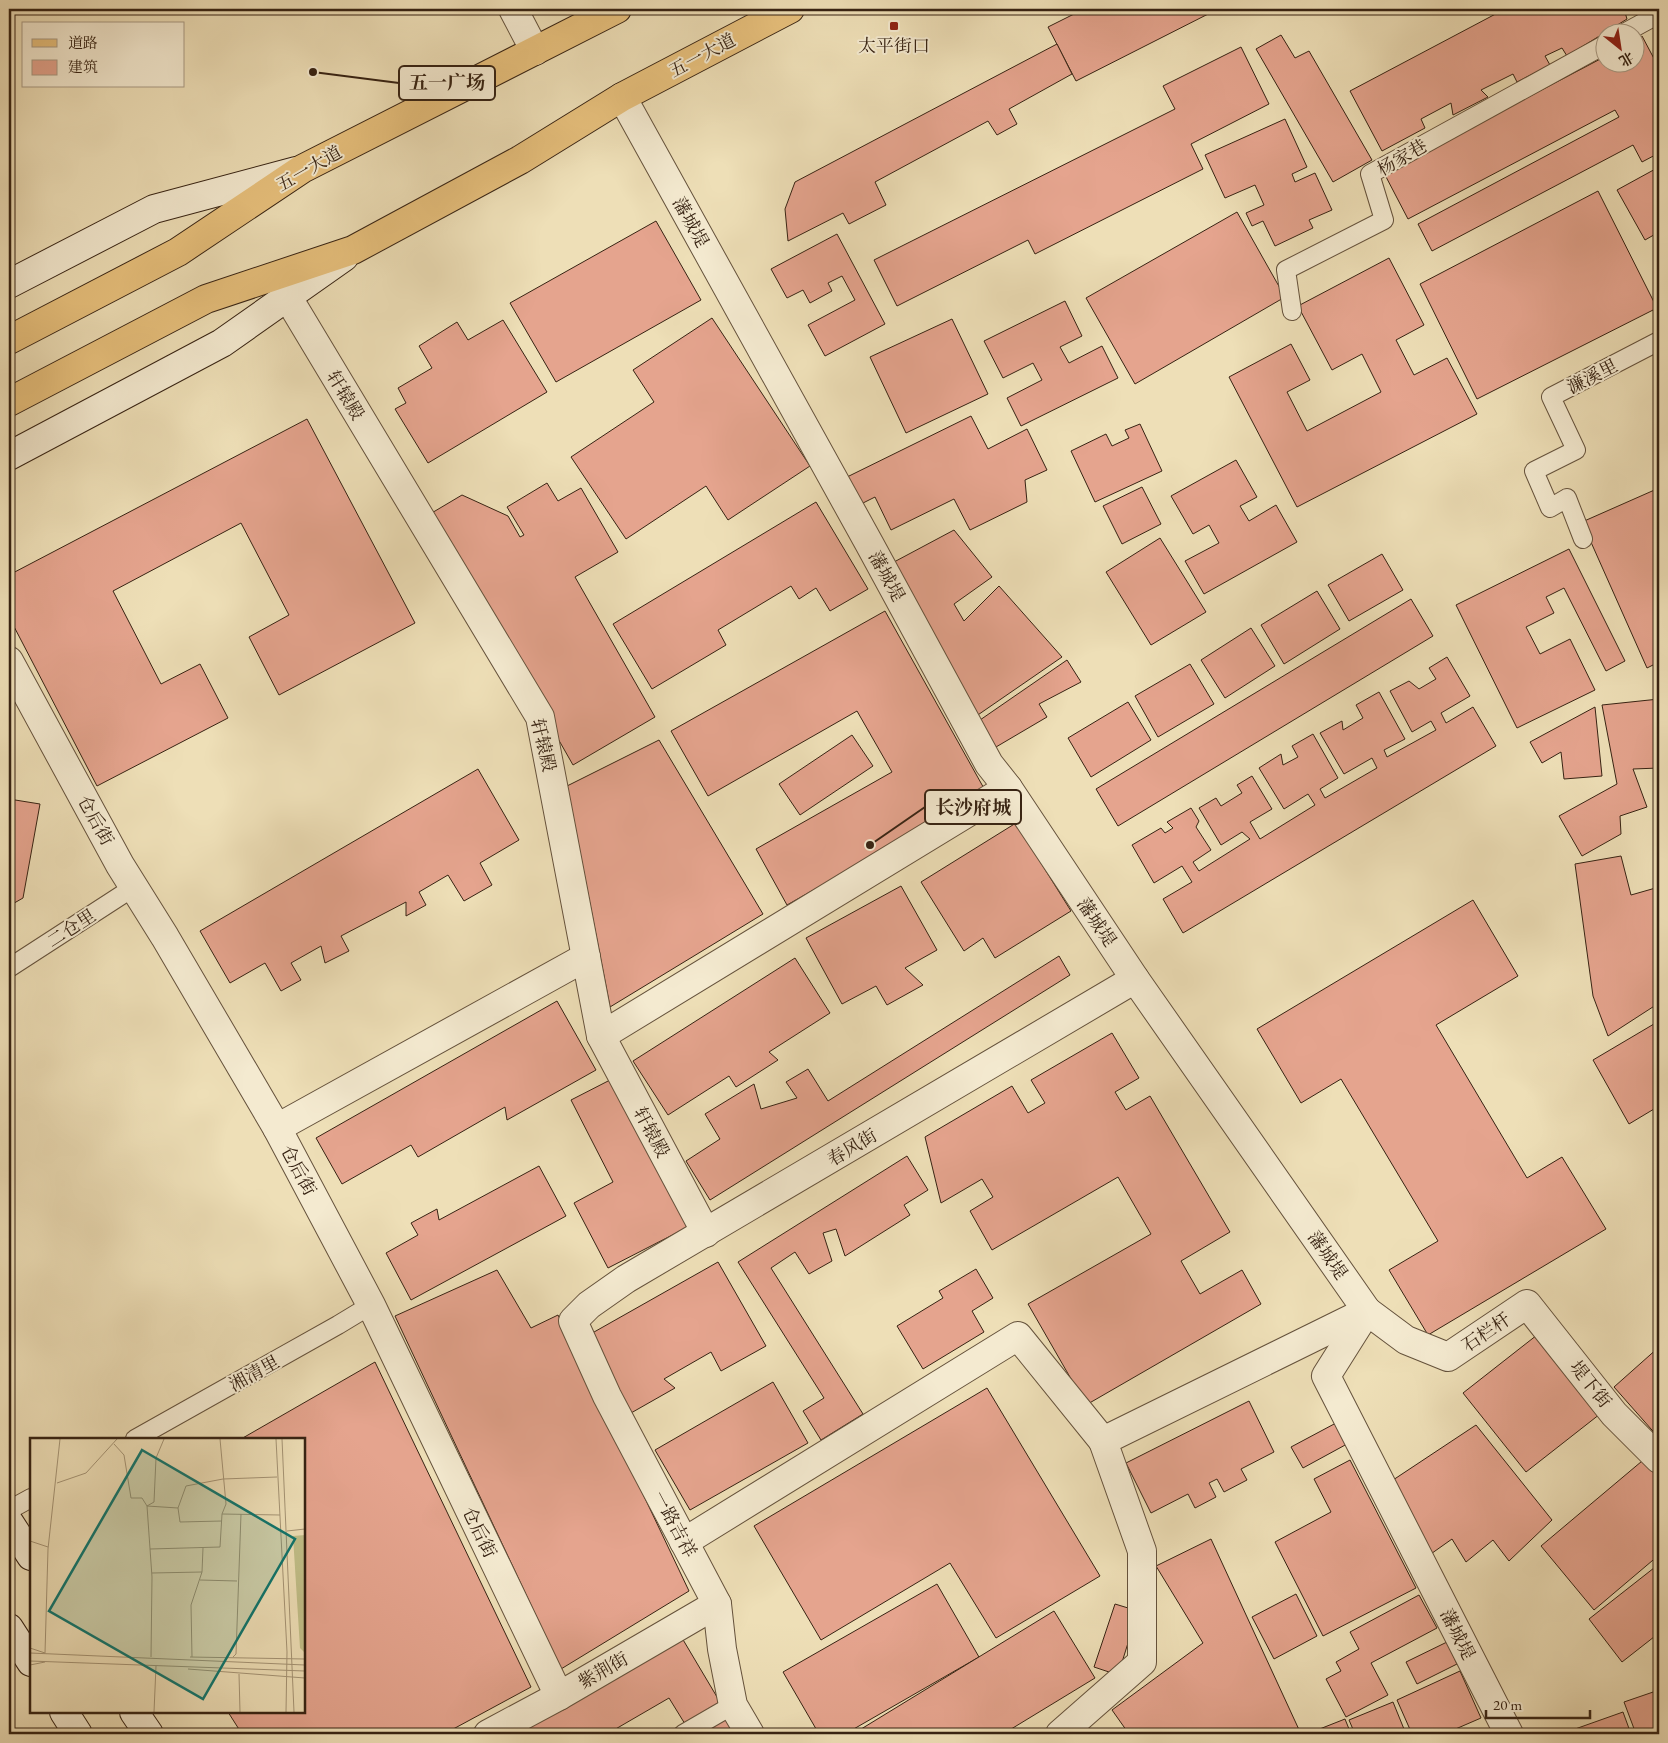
<svg xmlns="http://www.w3.org/2000/svg" width="1668" height="1743" font-family="'EB Garamond','Noto Serif SC',serif">
<style>
.building{fill:#e5a48e;stroke:#372313}
.lines{fill:none;stroke-linecap:round;stroke-linejoin:round}
.lane-casing{stroke:#65523c;stroke-width:20}
.street-casing{stroke:#65523c;stroke-width:30}
.secondary-casing{stroke:#372313;stroke-width:30}
.primary-casing{stroke:#372313;stroke-width:30}
.lane{stroke:#f4ead0;stroke-width:18}
.street{stroke:#f4ead0;stroke-width:28}
.secondary{stroke:#f4ead0;stroke-width:28}
.primary{stroke:#e7c07c;stroke-width:28}
.poi-dot{fill:#8f2418;stroke:#f4ead0;stroke-width:2}
.labels{text-anchor:middle;dominant-baseline:central;stroke-width:4;stroke-linejoin:round;paint-order:stroke}
.poi-label{font-size:18px;fill:#372313;stroke:#f4ead0}
.street-label{font-size:18px;fill:#372313;stroke:#f4ead0}
.inset-road{fill:none;stroke:#a59475;stroke-width:1}
.view{fill:#0f766e;fill-opacity:0.15;stroke:#0f766e;stroke-width:2.5}
.inset-edge{fill:none;stroke:#372313;stroke-width:2.5}
.leader{fill:none;stroke:#372313;stroke-width:2}
.callout-dot{fill:#372313;stroke:#f4ead0;stroke-width:2}
.callout{fill:#f4ead0;stroke:#372313;stroke-width:2}
.callout-label{font-size:19px;text-anchor:middle;font-weight:bold;fill:#372313}
</style>
<rect width="100%" height="100%" fill="#eedfb7"/>
<filter id="stains"><feTurbulence type="fractalNoise" baseFrequency=".004" numOctaves="4"/><feColorMatrix values="0 0 0 0 .2 0 0 0 0 .09 0 0 0 0 .02 0 0 0 .5 -.17"/></filter>
<radialGradient id="worn" r=".72"><stop offset=".6" stop-color="#630" stop-opacity="0"/><stop offset="1" stop-color="#630" stop-opacity=".3"/></radialGradient>
<g class="building">
<polygon points="1084,9 1218,9 1076,81 1048,27"/>
<polygon points="1505,9 1624,9 1627,19 1567,56 1562,48 1545,56 1550,65 1517,82 1513,74 1481,90 1488,97 1453,115 1451,103 1421,119 1425,128 1382,151 1350,91"/>
<polygon points="1281,35 1295,58 1309,51 1372,160 1333,182 1256,49"/>
<polygon points="1642,36 1659,68 1659,153 1642,162 1633,145 1432,251 1418,224 1619,117 1615,110 1408,219 1384,173 1606,56 1606,62 1636,62 1636,40"/>
<polygon points="1057,44 1072,74 1009,109 1017,124 997,135 988,121 875,182 886,205 849,224 843,213 788,241 785,209 795,182"/>
<polygon points="1241,47 1269,104 1191,144 1203,169 1035,254 1028,240 897,306 874,260 1175,109 1163,86"/>
<polygon points="1285,119 1307,167 1292,174 1295,182 1315,173 1332,210 1309,220 1313,228 1275,246 1263,221 1252,226 1246,213 1264,205 1255,185 1225,198 1205,155"/>
<polygon points="1659,167 1659,232 1645,240 1617,190"/>
<polygon points="1598,191 1657,308 1477,399 1420,284"/>
<polygon points="1237,212 1285,297 1135,384 1086,298"/>
<polygon points="656,221 701,300 556,382 510,303"/>
<polygon points="837,234 885,324 825,356 808,325 855,300 842,276 828,283 832,291 810,303 803,290 787,298 771,269"/>
<polygon points="1389,258 1424,325 1396,340 1414,375 1447,358 1477,414 1297,507 1229,377 1291,344 1310,380 1287,392 1307,431 1381,392 1362,354 1332,370 1298,306"/>
<polygon points="1065,301 1082,336 1060,347 1069,363 1102,346 1118,378 1021,426 1007,398 1042,380 1033,363 1003,378 984,341"/>
<polygon points="712,318 810,466 728,520 706,486 626,539 571,457 654,402 633,370"/>
<polygon points="952,319 988,394 906,433 870,357"/>
<polygon points="503,320 547,392 428,463 395,409 406,403 398,388 432,368 419,346 457,322 468,340"/>
<polygon points="971,416 988,449 1027,429 1047,470 1025,480 1027,502 970,530 954,499 891,530 875,497 859,505 845,478"/>
<polygon points="307,419 415,623 279,695 249,637 289,615 241,523 113,591 161,684 200,664 228,718 97,786 9,617 9,575"/>
<polygon points="1140,424 1162,471 1095,502 1071,451 1106,434 1112,446 1129,438 1125,430"/>
<polygon points="1236,460 1257,497 1240,506 1249,521 1276,505 1297,542 1204,594 1185,561 1219,543 1209,525 1193,534 1171,496"/>
<polygon points="547,483 558,501 581,488 618,552 575,577 655,717 573,765 430,514 462,495 508,516 520,537 524,535 507,507"/>
<polygon points="1142,487 1161,524 1122,544 1103,506"/>
<polygon points="1659,488 1659,662 1647,668 1582,522"/>
<polygon points="816,502 868,589 830,611 816,588 799,599 791,586 718,630 726,645 652,689 613,624"/>
<polygon points="954,530 992,577 954,604 964,621 999,586 1062,657 972,719 894,562"/>
<polygon points="1160,538 1206,612 1151,645 1106,572"/>
<polygon points="1569,549 1625,661 1606,671 1564,588 1546,597 1554,613 1526,627 1540,654 1570,639 1595,690 1517,728 1456,605"/>
<polygon points="1382,554 1403,590 1349,621 1328,585"/>
<polygon points="1317,591 1340,629 1284,664 1261,625"/>
<polygon points="1411,599 1433,636 1118,826 1096,789"/>
<polygon points="885,611 986,792 787,905 756,849 892,772 857,711 708,796 671,731"/>
<polygon points="1251,628 1275,666 1225,698 1201,660"/>
<polygon points="1447,657 1470,696 1441,713 1446,723 1473,707 1496,746 1183,933 1163,899 1192,882 1182,866 1154,883 1132,845 1161,828 1165,833 1173,828 1167,822 1191,808 1199,821 1196,827 1211,850 1193,862 1199,871 1250,839 1242,832 1221,845 1199,808 1216,798 1221,806 1242,793 1237,785 1252,776 1272,809 1250,822 1260,839 1315,805 1308,794 1284,809 1259,768 1281,754 1283,765 1298,757 1292,746 1313,734 1338,778 1320,789 1325,798 1377,768 1372,758 1344,774 1320,733 1342,721 1343,730 1363,718 1356,705 1379,692 1405,739 1384,750 1387,757 1436,730 1431,721 1412,732 1390,691 1409,681 1419,689 1436,679 1429,668"/>
<polygon points="1067,660 1081,682 1039,704 1047,717 996,747 980,720"/>
<polygon points="1190,664 1214,704 1158,737 1135,696"/>
<polygon points="1659,699 1659,768 1633,769 1647,807 1620,816 1621,834 1582,856 1559,816 1617,784 1602,705"/>
<polygon points="1128,702 1151,740 1091,777 1068,738"/>
<polygon points="1595,707 1602,776 1564,779 1561,752 1542,763 1530,742"/>
<polygon points="852,735 873,766 800,815 779,784"/>
<polygon points="659,740 763,914 610,1007 567,786"/>
<polygon points="478,769 519,840 480,863 492,885 464,901 448,875 419,892 426,905 406,916 406,902 341,936 349,951 325,963 321,946 291,963 301,980 281,991 265,963 230,983 200,931"/>
<polygon points="9,799 40,804 23,898 9,906"/>
<polygon points="1016,823 1071,911 995,958 983,938 964,951 921,882"/>
<polygon points="1621,856 1631,895 1659,887 1659,1003 1608,1036 1593,996 1575,864"/>
<polygon points="901,886 937,950 905,968 923,985 887,1005 876,986 842,1004 806,938"/>
<polygon points="1473,900 1518,976 1436,1025 1527,1178 1562,1157 1606,1229 1428,1335 1389,1270 1438,1241 1341,1079 1301,1103 1257,1029"/>
<polygon points="1059,956 1070,975 710,1200 686,1161 720,1139 705,1114 754,1084 761,1109 797,1098 786,1082 808,1069 828,1101"/>
<polygon points="795,958 830,1013 769,1052 778,1060 736,1087 729,1076 668,1115 633,1061"/>
<polygon points="557,1001 596,1070 507,1120 505,1107 418,1157 411,1145 342,1184 316,1138"/>
<polygon points="1659,1021 1659,1106 1629,1124 1593,1060"/>
<polygon points="1112,1033 1139,1078 1115,1092 1126,1110 1150,1096 1230,1232 1181,1261 1200,1294 1242,1270 1261,1304 1086,1405 1028,1304 1151,1234 1118,1177 992,1250 970,1211 993,1197 982,1179 941,1203 925,1137 1012,1086 1028,1113 1045,1103 1031,1080"/>
<polygon points="612,1079 688,1227 608,1268 574,1203 613,1182 571,1100"/>
<polygon points="907,1156 928,1190 904,1205 910,1215 845,1256 836,1229 823,1233 832,1261 809,1274 795,1252 771,1268 863,1414 821,1440 803,1411 824,1398 738,1262"/>
<polygon points="539,1166 566,1216 411,1300 386,1253 418,1235 411,1223 437,1209 439,1220"/>
<polygon points="718,1262 766,1346 721,1371 711,1352 664,1379 675,1388 631,1413 587,1336"/>
<polygon points="976,1269 993,1298 972,1311 984,1332 923,1369 897,1326 943,1298 939,1291"/>
<polygon points="497,1270 531,1328 558,1315 689,1591 561,1669 395,1316"/>
<polygon points="1537,1335 1600,1414 1526,1472 1463,1393"/>
<polygon points="1659,1347 1659,1438 1614,1387"/>
<polygon points="375,1362 531,1687 444,1734 242,1734 228,1712 304,1712 304,1439 241,1439"/>
<polygon points="773,1382 808,1443 690,1510 655,1450"/>
<polygon points="987,1388 1100,1576 996,1638 950,1563 821,1640 754,1526"/>
<polygon points="1249,1401 1274,1452 1241,1469 1247,1480 1224,1492 1217,1479 1209,1483 1216,1497 1195,1508 1188,1494 1151,1513 1126,1463"/>
<polygon points="1336,1423 1347,1444 1303,1468 1291,1447"/>
<polygon points="1476,1425 1552,1520 1509,1561 1493,1540 1466,1562 1452,1539 1428,1556 1390,1482"/>
<polygon points="1648,1456 1659,1470 1659,1555 1594,1610 1541,1546"/>
<polygon points="1350,1460 1416,1588 1323,1636 1275,1542 1331,1512 1314,1479"/>
<polygon points="1211,1539 1301,1734 1129,1734 1112,1710 1203,1643 1156,1566"/>
<polygon points="1659,1564 1659,1633 1622,1662 1589,1619"/>
<polygon points="937,1584 979,1657 845,1734 819,1734 783,1672"/>
<polygon points="1296,1594 1317,1636 1274,1659 1252,1617"/>
<polygon points="1419,1595 1437,1628 1371,1663 1388,1695 1346,1717 1326,1679 1341,1671 1336,1662 1359,1649 1350,1632"/>
<polygon points="1115,1604 1138,1611 1118,1675 1094,1667"/>
<polygon points="1054,1611 1095,1678 1003,1734 853,1734"/>
<polygon points="682,1638 739,1734 679,1734 685,1724 669,1698 607,1734 517,1734"/>
<polygon points="1447,1642 1457,1664 1417,1684 1406,1662"/>
<polygon points="1460,1671 1481,1718 1444,1734 1412,1734 1397,1700"/>
<polygon points="1659,1690 1659,1734 1636,1734 1624,1702"/>
<polygon points="1393,1702 1406,1734 1355,1734 1349,1720"/>
<polygon points="1623,1712 1631,1734 1561,1734"/>
<polygon points="1345,1719 1351,1734 1313,1734 1312,1732"/>
</g>
<g class="lines">
<defs>
<g id="lane">
<polyline points="1626,32 1659,14"/>
<polyline points="1292,311 1286,270 1384,220 1370,174 1606,44"/>
<polyline points="1583,539 1567,498 1550,508 1534,471 1576,450 1551,397 1659,341"/>
<polyline points="9,968 134,887"/>
<polyline points="135,1439 338,1325 371,1305"/>
<polyline points="9,1510 31,1498"/>
<polyline points="683,1734 733,1705"/>
</g>
<g id="street">
<polyline points="513,9 535,51"/>
<polyline points="622,97 870,545 989,764 1008,788 1135,979 1367,1311 1326,1376 1509,1734"/>
<polyline points="287,296 540,717 601,1036 706,1233"/>
<polyline points="9,661 120,865 165,937 277,1128 371,1305 559,1696"/>
<polyline points="601,1036 1008,788"/>
<polyline points="277,1128 586,957"/>
<polyline points="684,1542 1018,1336 1103,1441"/>
<polyline points="488,1734 559,1696 717,1604"/>
<polyline points="750,1734 733,1705 722,1649 717,1604 607,1396 573,1321 589,1305 626,1279 1135,979"/>
<polyline points="1060,1734 1142,1662 1142,1551 1103,1441 1367,1311 1406,1340 1448,1357 1527,1304 1614,1414 1659,1459"/>
</g>
<g id="secondary">
<polyline points="9,284 154,209 296,171"/>
<polyline points="9,456 222,343 344,257"/>
<polyline points="9,1522 31,1556"/>
<polyline points="9,1628 31,1662"/>
<polyline points="64,1712 78,1734"/>
<polyline points="134,1712 149,1734"/>
</g>
<g id="primary">
<polyline points="9,340 178,252 302,169 617,9"/>
<polyline points="9,402 206,299 353,250 520,160 622,97 790,9"/>
</g>
</defs>
<use href="#lane" class="lane-casing"/>
<use href="#street" class="street-casing"/>
<use href="#secondary" class="secondary-casing"/>
<use href="#primary" class="primary-casing"/>
<use href="#lane" class="lane"/>
<use href="#street" class="street"/>
<use href="#secondary" class="secondary"/>
<use href="#primary" class="primary"/>
</g>
<rect class="poi-dot" x="889" y="21" width="10" height="10" rx="2.5"/>
<g class="labels">
<g class="poi-label">
<text x="894" y="45">太平街口</text>
</g>
<g class="street-label">
<text transform="translate(702 55) rotate(-28)">五一大道</text>
<text transform="translate(1402 157) rotate(-30)">杨家巷</text>
<text transform="translate(309 168) rotate(-30)">五一大道</text>
<text transform="translate(691 222) rotate(61)">藩城堤</text>
<text transform="translate(1592 376) rotate(-27)">濂溪里</text>
<text transform="translate(346 395) rotate(59)">轩辕殿</text>
<text transform="translate(887 576) rotate(61)">藩城堤</text>
<text transform="translate(544 745) rotate(77)">轩辕殿</text>
<text transform="translate(96 820) rotate(61)">仓后街</text>
<text transform="translate(1097 922) rotate(56)">藩城堤</text>
<text transform="translate(71 928) rotate(-33)">二仓里</text>
<text transform="translate(652 1132) rotate(62)">轩辕殿</text>
<text transform="translate(852 1147) rotate(-31)">春风街</text>
<text transform="translate(299 1170) rotate(62)">仓后街</text>
<text transform="translate(1328 1255) rotate(55)">藩城堤</text>
<text transform="translate(1486 1332) rotate(-34)">石栏杆</text>
<text transform="translate(254 1373) rotate(-29)">湘清里</text>
<text transform="translate(1591 1384) rotate(51)">堤下街</text>
<text transform="translate(675 1524) rotate(62)">一路吉祥</text>
<text transform="translate(480 1532) rotate(64)">仓后街</text>
<text transform="translate(1458 1634) rotate(63)">藩城堤</text>
<text transform="translate(603 1670) rotate(-30)">紫荆街</text>
</g>
</g>
<g transform="translate(30 1438)">
<rect width="275" height="275" fill="#eedfb7"/>
<path d="M275 97V215L270 210 263 98Z" fill="#c1bf89"/>
<path class="inset-road" d="M246 1 257 214 256 274M252 1 264 274M84 6 94 17 101 60H112L117 68 148 70 156 48 193 41 247 39M27 45 56 35 87 1M148 70 150 84 192 83M192 76 250 77M257 93 275 91M0 103 18 109M120 111 190 109 192 76 196 66 190 1M122 135 172 134M170 142 207 143M0 210 15 215 18 111 30 1M0 215 275 227M121 219 122 139 117 68 124 64 126 20 134 1M160 219 275 221M162 219 161 167 172 134 173 110M203 219 206 216 211 76M0 223 275 233M0 227 15 224M158 231 275 240M209 236 210 274M124 274 126 228"/>
<path class="view" d="M112 12 265 101 173 261 19 173Z"/>
<rect width="275" height="275" class="inset-edge"/>
</g>
<path class="leader" d="M313 72L399 83M870 845L925 807"/>
<g class="callout-dot">
<circle cx="313" cy="72" r="5"/>
<circle cx="870" cy="845" r="5"/>
</g>
<g class="callout">
<rect x="399" y="66" width="96" height="34" rx="5"/>
<rect x="925" y="790" width="96" height="34" rx="5"/>
</g>
<g class="callout-label">
<text x="447" y="89">五一广场</text>
<text x="973" y="814">长沙府城</text>
</g>
<rect width="1668" height="1743" fill="none" stroke="#eedfb7" stroke-width="30"/>
<rect x="10" y="10" width="1648" height="1723" fill="none" stroke="#372313" stroke-width="2.5"/>
<rect x="15" y="15" width="1638" height="1713" fill="none" stroke="#372313"/>
<rect x="22" y="22" width="162" height="65" fill="#f4ead0" stroke="#a89a84"/>
<rect x="32" y="39" width="25" height="8" fill="#e7c07c" stroke="#a89a84"/>
<text x="68" y="48" font-size="15" fill="#372313">道路</text>
<rect x="32" y="60" width="25" height="15" fill="#e5a48e" stroke="#a89a84"/>
<text x="68" y="72" font-size="15" fill="#372313">建筑</text>
<g transform="translate(1620 48) rotate(150)"><circle r="24" fill="#f4ead0" stroke="#a89a84"/>
<path d="M0-4L9 19L0 12L-9 19Z" fill="#8f2418"/>
<text y="-8" font-size="14" font-weight="bold" text-anchor="middle" fill="#372313">北</text>
</g>
<path d="M1486 1710v8h104v-8" fill="none" stroke="#372313" stroke-width="2.5"/>
<text x="1493" y="1710" font-size="15" fill="#372313" stroke="#f4ead0" stroke-width="4" paint-order="stroke">20 m</text>
<rect width="100%" height="100%" filter="url(#stains)"/>
<rect width="100%" height="100%" fill="url(#worn)"/>
</svg>
